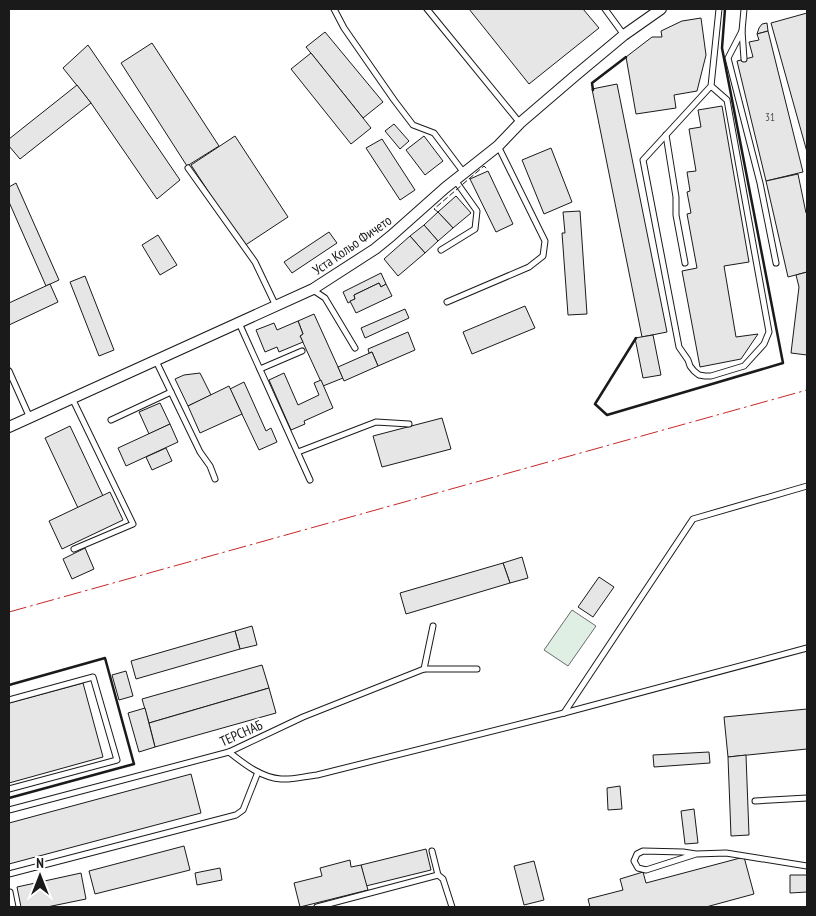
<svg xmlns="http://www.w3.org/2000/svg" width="816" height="916" font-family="'PT Sans Narrow',sans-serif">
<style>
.green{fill:#e0efe3;stroke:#6a6a6a}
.building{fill:#e6e6e6;stroke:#1a1a1a}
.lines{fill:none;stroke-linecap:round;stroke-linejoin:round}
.lane-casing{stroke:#1a1a1a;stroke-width:7}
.street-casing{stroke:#1a1a1a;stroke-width:12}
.lane{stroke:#fff;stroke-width:5}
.street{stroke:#fff;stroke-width:10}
.fence{stroke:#1a1a1a;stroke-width:1;stroke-dasharray:6 2.5;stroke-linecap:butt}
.wall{stroke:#1a1a1a;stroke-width:2.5}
.power{stroke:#c62828;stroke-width:1;stroke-dasharray:18 4 2.5 4;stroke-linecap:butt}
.labels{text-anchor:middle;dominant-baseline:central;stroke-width:4;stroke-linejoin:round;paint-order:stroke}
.number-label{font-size:11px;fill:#4d4d4d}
.street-label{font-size:14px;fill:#1a1a1a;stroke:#fff}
</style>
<rect width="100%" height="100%" fill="#fff"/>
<polygon class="green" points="572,610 596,626 568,666 544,650"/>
<g class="building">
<polygon points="469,9 583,9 599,28 529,84"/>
<polygon points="807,13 807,152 771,23"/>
<polygon points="701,18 706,55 697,91 674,95 676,108 636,114 626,57 652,37 662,37 661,31 682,21"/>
<polygon points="767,23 768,31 757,34 759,28 762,24"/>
<polygon points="768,31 803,172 766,181 737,61 753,57 749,42 759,40 757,34"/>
<polygon points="325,32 383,102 363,118 306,47"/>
<polygon points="152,43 219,146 187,166 121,63"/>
<polygon points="88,45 180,180 157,199 91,103 63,68"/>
<polygon points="311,53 371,128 351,144 291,69"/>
<polygon points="617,84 667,332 642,337 592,89"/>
<polygon points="77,85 91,103 20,159 9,146 9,139"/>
<polygon points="722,106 749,262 724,266 736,337 758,334 741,359 700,367 682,271 697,268 687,214 691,213 687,192 690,191 687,172 696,171 689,129 701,127 698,110"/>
<polygon points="394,124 409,141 400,149 385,131"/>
<polygon points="235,136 288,217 244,246 191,165"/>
<polygon points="424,136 443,161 425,175 406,150"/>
<polygon points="382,139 415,190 400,200 366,148"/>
<polygon points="551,148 572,202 544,214 522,160"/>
<polygon points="488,171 513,224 496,232 470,179"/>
<polygon points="798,174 806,213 807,212 807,272 788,277 766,181"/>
<polygon points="16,183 59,280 46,286 9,202 9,187"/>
<polygon points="456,196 471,213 453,228 438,212"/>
<polygon points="580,211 587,314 568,315 562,233 565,233 563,212"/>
<polygon points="438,212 453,228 438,241 424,225"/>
<polygon points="424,225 438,241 425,253 410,236"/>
<polygon points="329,232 337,243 292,273 284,262"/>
<polygon points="158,235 177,265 160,275 142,245"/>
<polygon points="410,236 425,253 398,276 384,259"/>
<polygon points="807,272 807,355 791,353 799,287 796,275"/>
<polygon points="381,273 386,284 381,287 379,283 354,295 355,299 348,303 343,292"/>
<polygon points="85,276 114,350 99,356 70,282"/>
<polygon points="379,283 381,287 386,284 392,296 356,313 350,301 355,299 354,295"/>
<polygon points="50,284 58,302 9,325 9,303"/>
<polygon points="525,306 535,328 472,354 463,332"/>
<polygon points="405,309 409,318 365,338 361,328"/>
<polygon points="314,314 343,378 323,386 300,336 303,334 298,321"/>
<polygon points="298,321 303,334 300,336 303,342 279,352 277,347 265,352 256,330 274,323 277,330"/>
<polygon points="408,332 415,350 378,366 372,352 369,353 368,349"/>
<polygon points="653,335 661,375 643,378 635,338"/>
<polygon points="372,352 378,366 344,381 338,367"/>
<polygon points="200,373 211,395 188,406 175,379 184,375"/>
<polygon points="284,373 298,405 319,395 314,383 321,380 333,408 304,421 305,424 291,430 269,380"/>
<polygon points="244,382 266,431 271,428 277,442 259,450 230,389"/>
<polygon points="229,386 242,414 200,433 188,406"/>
<polygon points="160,403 170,424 149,434 139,412"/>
<polygon points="442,418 451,449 382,467 373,436"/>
<polygon points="170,424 178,442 126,466 118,448"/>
<polygon points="70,426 103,496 78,508 45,438"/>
<polygon points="166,448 172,461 152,470 146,457"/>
<polygon points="110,492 123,520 62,549 49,521"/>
<polygon points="85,548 94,569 72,579 63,559"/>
<polygon points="522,557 528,578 510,583 503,563"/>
<polygon points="503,563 510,583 406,614 400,593"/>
<polygon points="599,577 614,587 593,617 578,607"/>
<polygon points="252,626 257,645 240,649 235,631"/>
<polygon points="235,631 240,649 136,679 131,661"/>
<polygon points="262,665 269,688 149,723 142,699"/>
<polygon points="126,671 133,696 119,700 112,675"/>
<polygon points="83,683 103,757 9,783 9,703"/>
<polygon points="269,688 276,713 155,747 149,723"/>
<polygon points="145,708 155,747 139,752 128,713"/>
<polygon points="807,709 807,749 728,757 724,717"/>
<polygon points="709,752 710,763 654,767 653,755"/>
<polygon points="746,755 749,835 731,836 728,757"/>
<polygon points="191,774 201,813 9,864 9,823"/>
<polygon points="620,786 622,809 608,810 607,788"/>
<polygon points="694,809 698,843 685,844 681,811"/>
<polygon points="184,846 190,870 95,894 89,871"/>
<polygon points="426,849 431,870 366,886 361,865"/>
<polygon points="744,857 754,894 706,907 590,907 588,899 623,890 620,879 643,872 646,883"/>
<polygon points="350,860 351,867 361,865 368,890 300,907 294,883 322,876 320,868"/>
<polygon points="534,861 544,900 524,905 514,866"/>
<polygon points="220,868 222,880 197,885 195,873"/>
<polygon points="81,873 86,899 47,907 21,907 17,887"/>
<polygon points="790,875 807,875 807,892 790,893"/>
</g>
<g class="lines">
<defs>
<g id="lane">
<polyline points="334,9 344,28 394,100 413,125 434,133 464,173"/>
<polyline points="427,9 520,123"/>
<polyline points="605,9 624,35"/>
<polyline points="744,9 742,31 744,59"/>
<polyline points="742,31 728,58 760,183 776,263"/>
<polyline points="711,86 727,100 769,332 764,344 744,366 711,376 705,376 699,375 694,371 690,366 688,360 679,347 643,160 711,86 719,9"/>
<polyline points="666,135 676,197 676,215 685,263"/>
<polyline points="188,168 255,262 276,306"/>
<polyline points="441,250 475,229 477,211 455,180"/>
<polyline points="313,290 325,298 355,348"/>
<polyline points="447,302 529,267 543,256 545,241 498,146"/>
<polyline points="239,323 310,480"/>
<polyline points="156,361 200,452 210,466 215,479"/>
<polyline points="260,369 302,351"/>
<polyline points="9,371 30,418"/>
<polyline points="72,398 133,524 74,549"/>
<polyline points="111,420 171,392"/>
<polyline points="298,452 376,422 409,424"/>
<polyline points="424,669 433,626"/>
<polyline points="9,700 93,677 117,760 9,789"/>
<polyline points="564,713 693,519 807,486"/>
<path d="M229 752C244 764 262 778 281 779 292 780 306 776 317 775L564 713 807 648"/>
<polyline points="755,801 807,798"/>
<polyline points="9,810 229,752 303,717 424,669 477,669"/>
<polyline points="696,854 646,870 638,868 634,861 637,854 643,851 683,852 696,854 726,853 807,866"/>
<polyline points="9,874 236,815 243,810 258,772"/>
<polyline points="438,875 443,879 452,907"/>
<polyline points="10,892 13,907"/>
<polyline points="317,907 438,875 432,851"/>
</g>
<polyline id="street" points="9,427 313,289 375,249 391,236 445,188 498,146 520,123 576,75 624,35 661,9"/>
</defs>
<use href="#lane" class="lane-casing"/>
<use href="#street" class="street-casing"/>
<use href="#lane" class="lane"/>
<use href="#street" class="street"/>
<polyline class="fence" points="438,212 434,209 484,166 487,169"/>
<g class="wall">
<polyline points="593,90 592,83 626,57"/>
<polyline points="636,338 595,404 607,415 783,363 722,48 725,9"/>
<polyline points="9,685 105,658 134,764 9,798"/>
</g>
<polyline class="power" points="9,612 807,390"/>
</g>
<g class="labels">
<g class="number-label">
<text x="770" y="117">31</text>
</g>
<g class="street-label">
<text transform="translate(352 245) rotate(-35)">Уста Кольо Фичето</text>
<text transform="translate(241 733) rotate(-24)">ТЕРСНАБ</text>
</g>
</g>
<rect width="816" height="916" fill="none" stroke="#1a1a1a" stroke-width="20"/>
<g transform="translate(40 876)" stroke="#ffffff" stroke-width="4" paint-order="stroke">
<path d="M0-4L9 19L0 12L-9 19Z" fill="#1a1a1a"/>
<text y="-8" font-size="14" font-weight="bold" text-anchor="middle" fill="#1a1a1a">N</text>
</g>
</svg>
